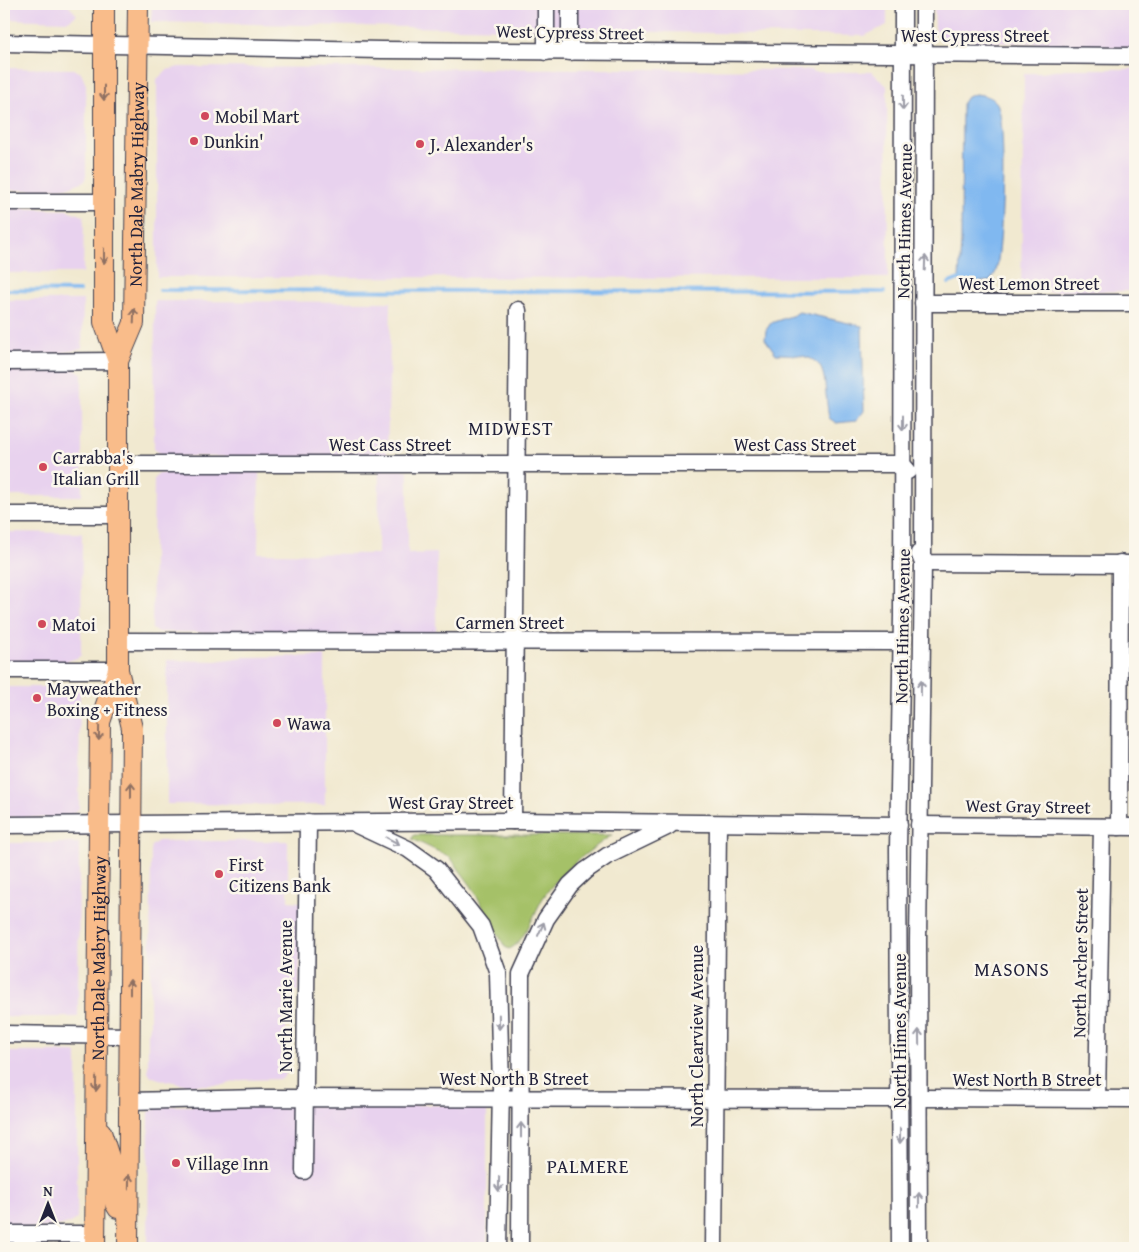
<svg xmlns="http://www.w3.org/2000/svg" width="1139" height="1252" font-family="'Gentium Book Plus',serif">
<style>
.built{fill:#e8d2ee}
.green{fill:#a5c168;stroke:#647252}
.water{fill:#80b8f0;stroke:#516d96}
.lines{fill:none;stroke-linecap:round;stroke-linejoin:round}
.stream{stroke:#80b8f0;stroke-width:4}
.minor-casing{stroke:#414051;stroke-width:19}
.major-casing{stroke:#414051;stroke-width:22}
.minor{stroke:#fff;stroke-width:16}
.major{stroke:#f9bc8a;stroke-width:20}
.oneway{stroke:#8e6f62}
.oneway2{stroke:#9c9ca7}
.poi-dot{fill:#d1495b;stroke:#fbf7ec;stroke-width:2}
.labels{text-anchor:middle;dominant-baseline:central;stroke-width:5;stroke-linejoin:round;paint-order:stroke}
.street-label{font-size:18px;fill:#22223b;stroke:#fbf7ec}
.poi-label{font-size:18px;fill:#22223b;stroke:#fbf7ec;text-anchor:start}
.neighbourhood-label{font-size:19px;letter-spacing:1px;fill:#22223b;stroke:#fbf7ec}
</style>
<rect width="100%" height="100%" fill="#fbf7ec"/>
<filter id="ink" filterUnits="userSpaceOnUse"><feTurbulence type="fractalNoise" baseFrequency=".02" numOctaves="2"/><feDisplacementMap in="SourceGraphic" scale="10" xChannelSelector="R" yChannelSelector="G"/><feConvolveMatrix kernelMatrix="1 2 1 2 8 2 1 2 1" color-interpolation-filters="sRGB"/></filter>
<filter id="wash" filterUnits="userSpaceOnUse"><feTurbulence type="fractalNoise" baseFrequency=".0096" numOctaves="4" result="noise"/><feDisplacementMap in="SourceGraphic" scale="20" xChannelSelector="R" yChannelSelector="G"/><feGaussianBlur stdDeviation="1.12" result="paint"/><feColorMatrix in="noise" values="0 0 0 0 0 0 0 0 0 0 0 0 0 0 0 0 0 1.4 0 .05"/><feComposite in="paint" operator="in"/></filter>
<g filter="url(#wash)">
<rect width="100%" height="100%" fill="#f1e9d0"/>
<g class="built">
<polygon points="4,4 67,4 77,15 68,21 4,19"/>
<polygon points="152,4 887,4 887,25 864,36 151,22"/>
<polygon points="934,4 1135,4 1135,48 1067,47 1033,43 955,42 945,40 937,34 935,27"/>
<polygon points="179,67 811,70 812,72 872,72 887,86 888,278 157,277 157,79 167,70"/>
<polygon points="4,68 74,69 81,73 86,85 86,176 84,181 69,187 38,190 4,190"/>
<polygon points="1065,69 1135,69 1135,291 1021,292 1024,73 1042,73"/>
<polygon points="4,208 67,210 84,216 83,273 4,273"/>
<polygon points="4,300 83,300 82,349 47,355 4,355"/>
<polygon points="155,301 391,302 387,458 165,456 158,452 154,449"/>
<polygon points="4,366 74,369 82,373 82,496 4,496"/>
<polygon points="189,470 259,470 258,553 378,554 379,470 408,470 408,554 437,553 436,636 345,637 235,632 157,632 152,629 154,478 159,474"/>
<polygon points="4,532 82,533 81,655 77,658 62,663 4,664"/>
<polygon points="325,656 325,805 167,804 167,660 216,661 244,657"/>
<polygon points="80,684 79,808 72,814 58,818 4,817 4,687 74,687"/>
<polygon points="158,841 288,841 288,901 301,902 299,991 286,992 286,1074 282,1079 241,1080 224,1085 188,1085 159,1079 151,1076 148,1071 148,1034 150,1027 151,846"/>
<polygon points="4,843 79,843 78,1017 4,1017"/>
<polygon points="4,1052 75,1052 77,1054 77,1219 69,1224 42,1228 4,1228"/>
<polygon points="483,1105 487,1111 487,1248 148,1248 149,1112 160,1106"/>
</g>
<path class="green" d="M414 835H612C587 852 560 872 543 898 535 911 524 944 509 949L505 947 472 887 450 857 412 839Z"/>
<g class="water">
<path d="M975 94C983 95 991 96 996 102 1008 115 1002 251 996 271 995 274 992 278 990 281L963 284 959 279 961 241 962 104 967 97Z"/>
<path d="M799 312 862 326 864 411 856 421 836 423 829 418C821 372 834 354 776 354L765 339 766 330 771 323 794 315Z"/>
</g>
<g class="lines">
<g class="stream">
<polyline points="949,283 959,279"/>
<polyline points="4,290 79,291"/>
<polyline points="160,290 884,292"/>
</g>
</g>
</g>
<g filter="url(#ink)">
<g class="lines">
<defs>
<g id="minor">
<polyline points="4,43 381,50 1135,56"/>
<polyline points="546,52 546,4"/>
<polyline points="570,52 570,4"/>
<polyline points="4,202 104,202"/>
<polyline points="923,303 1135,303"/>
<polyline points="4,362 118,361"/>
<polyline points="118,464 902,464 908,471"/>
<polyline points="4,515 117,515"/>
<polyline points="919,553 923,563 1135,564"/>
<polyline points="118,641 902,642"/>
<polyline points="4,670 118,670"/>
<polyline points="513,821 518,310"/>
<polyline points="4,825 513,821 899,825"/>
<polyline points="357,825 408,849 436,869 481,926 498,973 501,1088 498,1248"/>
<polyline points="919,825 1135,827"/>
<polyline points="1119,827 1120,563"/>
<polyline points="4,1034 130,1036"/>
<polyline points="920,1098 1135,1099"/>
<polyline points="1097,1099 1102,827"/>
<polyline points="129,1101 263,1098 900,1099"/>
<polyline points="304,1171 308,822"/>
<polyline points="4,1234 95,1234"/>
<polyline points="520,1248 521,974 546,919 570,885 585,871 607,856 669,826"/>
<polyline points="714,1248 718,824"/>
<polyline points="900,1248 898,849 902,616 903,4"/>
<polyline points="919,1248 918,940 923,563 924,4"/>
</g>
<g id="major">
<polyline points="104,4 104,322 118,361 118,670 132,728 128,1248"/>
<path id="s1" d="M118 361 134 323 138 4"/>
<polyline points="101,1132 111,1163 115,1203 118,1208 128,1210"/>
<path id="s2" d="M95 1248 100 722 118 670"/>
</g>
</defs>
<use href="#minor" class="minor-casing"/>
<use href="#major" class="major-casing"/>
<use href="#minor" class="minor"/>
<use href="#major" class="major"/>
</g>
<defs><path id="oneway-shaft" d="M-6 0H5M1.5-3L5.5 0L1.5 3" fill="none" stroke-width="1.6" stroke-linecap="round" stroke-linejoin="round" transform="scale(1.25)"/></defs>
<g class="oneway">
<use href="#oneway-shaft" transform="translate(104 93) rotate(90)"/>
<use href="#oneway-shaft" transform="translate(104 256) rotate(90)"/>
<use href="#oneway-shaft" transform="translate(134 316) rotate(-88)"/>
<use href="#oneway-shaft" transform="translate(99 733) rotate(91)"/>
<use href="#oneway-shaft" transform="translate(131 790) rotate(-90)"/>
<use href="#oneway-shaft" transform="translate(130 987) rotate(-90)"/>
<use href="#oneway-shaft" transform="translate(96 1084) rotate(91)"/>
<use href="#oneway-shaft" transform="translate(129 1182) rotate(-89)"/>
</g>
<g class="oneway2">
<use href="#oneway-shaft" transform="translate(903 103) rotate(89)"/>
<use href="#oneway-shaft" transform="translate(925 263) rotate(-88)"/>
<use href="#oneway-shaft" transform="translate(903 423) rotate(90)"/>
<use href="#oneway-shaft" transform="translate(921 688) rotate(-89)"/>
<use href="#oneway-shaft" transform="translate(393 841) rotate(28)"/>
<use href="#oneway-shaft" transform="translate(541 929) rotate(-66)"/>
<use href="#oneway-shaft" transform="translate(499 1022) rotate(89)"/>
<use href="#oneway-shaft" transform="translate(919 1037) rotate(-91)"/>
<use href="#oneway-shaft" transform="translate(521 1130) rotate(-90)"/>
<use href="#oneway-shaft" transform="translate(900 1136) rotate(90)"/>
<use href="#oneway-shaft" transform="translate(499 1184) rotate(91)"/>
<use href="#oneway-shaft" transform="translate(919 1200) rotate(-90)"/>
</g>
</g>
<g class="poi-dot">
<circle cx="205" cy="116" r="5"/>
<circle cx="194" cy="141" r="5"/>
<circle cx="420" cy="144" r="5"/>
<circle cx="43" cy="467" r="5"/>
<circle cx="42" cy="624" r="5"/>
<circle cx="37" cy="698" r="5"/>
<circle cx="277" cy="723" r="5"/>
<circle cx="219" cy="874" r="5"/>
<circle cx="176" cy="1163" r="5"/>
</g>
<g class="labels">
<g class="street-label">
<text transform="translate(570 32) rotate(1)">West Cypress Street</text>
<text x="975" y="35">West Cypress Street</text>
<text stroke="none"><textPath href="#s1" startOffset="180">North Dale Mabry Highway</textPath></text>
<text transform="translate(904 221) rotate(-89)">North Himes Avenue</text>
<text x="1029" y="283">West Lemon Street</text>
<text x="390" y="444">West Cass Street</text>
<text x="795" y="444">West Cass Street</text>
<text x="510" y="622">Carmen Street</text>
<text transform="translate(902 626) rotate(-89)">North Himes Avenue</text>
<text x="451" y="802">West Gray Street</text>
<text transform="translate(1028 806) rotate(1)">West Gray Street</text>
<text stroke="none"><textPath href="#s2" startOffset="290">North Dale Mabry Highway</textPath></text>
<text transform="translate(1080 963) rotate(-89)">North Archer Street</text>
<text transform="translate(285 996) rotate(-90)">North Marie Avenue</text>
<text transform="translate(899 1031) rotate(-90)">North Himes Avenue</text>
<text transform="translate(696 1036) rotate(-90)">North Clearview Avenue</text>
<text x="514" y="1078">West North B Street</text>
<text x="1027" y="1079">West North B Street</text>
</g>
<g class="poi-label">
<text x="215" y="116">Mobil Mart</text>
<text x="204" y="141">Dunkin'</text>
<text x="430" y="144">J. Alexander's</text>
<text x="53" y="457">Carrabba's<tspan x="53" dy="21">Italian Grill</tspan></text>
<text x="52" y="624">Matoi</text>
<text x="47" y="688">Mayweather<tspan x="47" dy="21">Boxing + Fitness</tspan></text>
<text x="287" y="723">Wawa</text>
<text x="229" y="864">First<tspan x="229" dy="21">Citizens Bank</tspan></text>
<text x="186" y="1163">Village Inn</text>
</g>
<g class="neighbourhood-label">
<text x="511" y="428">MIDWEST</text>
<text x="1012" y="969">MASONS</text>
<text x="588" y="1166">PALMERE</text>
</g>
</g>
<rect width="1139" height="1252" fill="none" stroke="#fbf7ec" stroke-width="20"/>
<g transform="translate(48 1204)" stroke="#fbf7ec" stroke-width="4" paint-order="stroke">
<path d="M0-4L9 19L0 12L-9 19Z" fill="#22223b"/>
<text y="-8" font-size="14" font-weight="bold" text-anchor="middle" fill="#22223b">N</text>
</g>
</svg>
